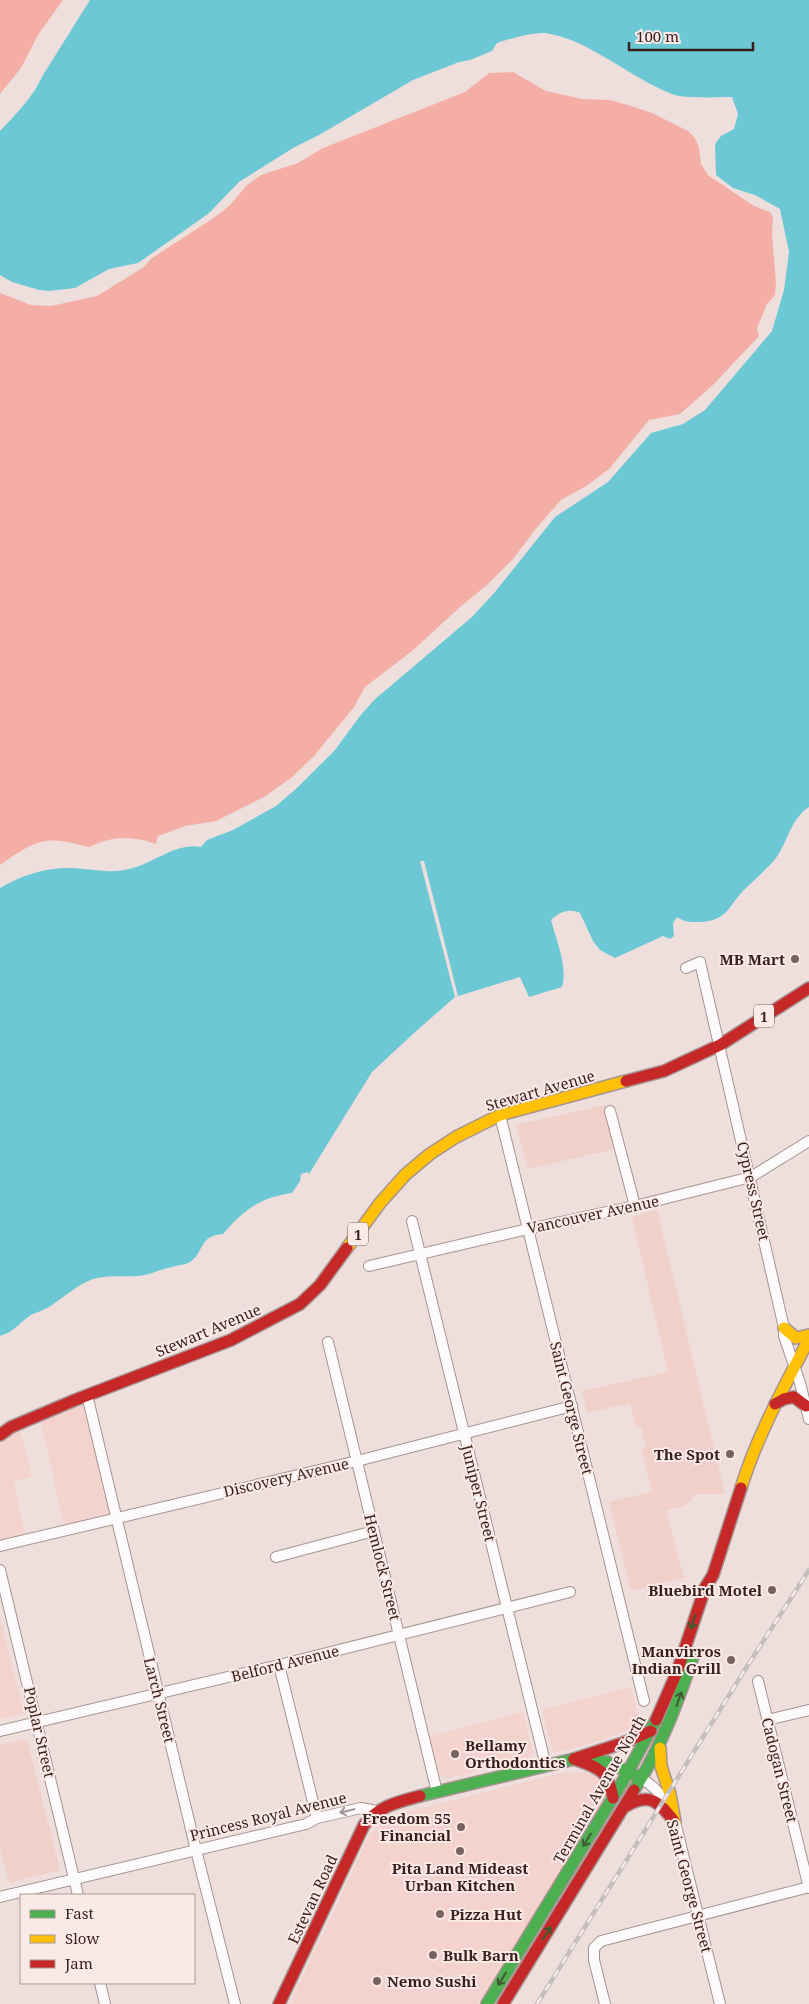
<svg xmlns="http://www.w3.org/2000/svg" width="809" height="2004" font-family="'Noto Serif',serif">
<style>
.built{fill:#f4d2ce}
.green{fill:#f1d0ca}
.forest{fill:#f4aea5}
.water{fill:#6cc8d4}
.pier{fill:#eedfdd}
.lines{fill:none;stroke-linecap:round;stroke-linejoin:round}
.street-casing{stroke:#a69492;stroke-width:12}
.fast-casing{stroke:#a69492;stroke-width:14}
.slow-casing{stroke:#a69492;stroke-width:14}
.jam-casing{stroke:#a69492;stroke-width:14}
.street{stroke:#fcfafa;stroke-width:10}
.fast{stroke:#4caf50;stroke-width:11}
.slow{stroke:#ffc107;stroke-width:11}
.jam{stroke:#c62828;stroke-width:11}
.rail-casing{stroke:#c4bebe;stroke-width:4.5}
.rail{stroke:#f9eae8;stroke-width:2.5;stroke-dasharray:8;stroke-linecap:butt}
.oneway{stroke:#415930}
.oneway2{stroke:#a49796}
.poi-dot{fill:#78625f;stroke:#f9eae8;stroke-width:2}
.labels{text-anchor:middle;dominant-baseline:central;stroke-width:4;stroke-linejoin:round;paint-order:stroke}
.shield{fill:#f9eae8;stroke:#735c58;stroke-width:1}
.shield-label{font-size:14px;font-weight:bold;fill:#391f1b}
.poi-label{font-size:15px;font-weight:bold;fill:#391f1b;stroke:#f9eae8;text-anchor:end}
.street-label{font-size:15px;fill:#391f1b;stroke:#f9eae8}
</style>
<rect width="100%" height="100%" fill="#eedfdd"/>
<g class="built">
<polygon points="86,1397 114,1517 65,1529 40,1417"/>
<polygon points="19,1426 32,1477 13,1482 26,1538 0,1544 0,1438"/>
<polygon points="0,1617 24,1713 0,1719"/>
<polygon points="631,1687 641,1725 589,1744 553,1753 542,1710"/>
<polygon points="523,1712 533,1752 531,1759 449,1778 440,1776 428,1737"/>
<polygon points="585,1772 594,1775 606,1785 606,1800 478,2004 290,2004 369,1836 379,1824 391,1816 558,1774"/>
</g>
<g class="green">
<polygon points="605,1105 615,1149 528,1169 516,1125"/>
<polygon points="657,1209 725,1494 697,1494 685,1506 666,1510 684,1578 631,1591 609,1502 652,1492 641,1449 646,1447 641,1426 636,1427 630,1403 587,1413 582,1391 668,1372 632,1217"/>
<polygon points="27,1739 60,1870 9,1883 0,1847 0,1745"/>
</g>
<g class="forest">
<polygon points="0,0 63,0 38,35 21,68 0,94"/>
<path d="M513 72 546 91 582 99 610 100 631 106 652 113 688 131 695 138 699 148 701 164 708 175 754 206 770 212 773 217 772 234 776 282 775 295 767 304 757 328 759 336 714 384 680 414 649 420 610 468 588 485 561 500 538 526 513 559 488 584 459 608 412 651 365 687 354 707 314 756 291 778 264 797 216 821 185 826 158 836 156 844C132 835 112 836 89 847 76 844 59 839 46 841 30 843 13 856 0 865V293L31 305 51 306 97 296 144 267 152 258 212 219 229 206 247 185 261 175 298 163 323 148 465 92 489 73Z"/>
</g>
<path class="water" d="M90 0H809V807C791 819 789 838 778 855 770 867 756 878 746 888 727 906 729 921 699 922 689 922 685 922 677 917L673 923 674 936 670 939 663 936 615 958 600 950 593 941 580 913C569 908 559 912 551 920 556 940 568 966 562 987L529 997 520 977 455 997 414 1033 372 1072 309 1174 308 1172 301 1174 300 1181 292 1193C261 1197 243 1210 223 1234 198 1236 205 1252 190 1262 186 1265 177 1265 172 1267 161 1269 150 1275 139 1276 124 1277 108 1275 93 1279 77 1285 65 1296 52 1305 44 1311 35 1312 28 1317 16 1326 15 1331 0 1336V888C22 875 47 867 72 868 92 869 110 874 129 869 153 864 176 842 201 847L207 840 233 830 276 806 298 787 335 750 360 716 374 700 472 617 495 592 555 517 608 482 651 433 683 424 705 410 772 331 784 290 789 252 780 209 755 195 733 188 716 175 715 144 721 136 734 129 738 114 732 97C718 97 683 99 672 94 630 78 589 39 545 33 533 32 509 39 497 43L492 51 470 60 459 62 413 80 319 135 293 148 239 182 208 214 138 263 109 269 75 288 49 291 39 290 12 282 0 275V131C16 114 33 97 43 75Z"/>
<polygon class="pier" points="420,861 424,861 458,996 455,997"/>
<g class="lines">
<defs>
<g id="street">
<polyline points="686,968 700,962 784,1328 784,1336 800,1383 809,1419"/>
<polyline points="610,1111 635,1206"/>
<polyline points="500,1115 644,1701"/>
<polyline points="412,1221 546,1766"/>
<polyline points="369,1266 528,1229 635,1206 751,1177 809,1141"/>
<polyline points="328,1342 437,1792"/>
<polyline points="87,1395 196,1850 235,2004"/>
<polyline points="0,1546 357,1461 572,1406"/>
<polyline points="276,1557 374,1531"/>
<polyline points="0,1570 78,1895"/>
<polyline points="279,1665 317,1818"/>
<polyline points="758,1681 809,1888"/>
<polyline points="767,1720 809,1710"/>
<polyline points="0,1731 279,1665 570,1592"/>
<path d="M642 1779C659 1789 668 1804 675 1822L720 2004"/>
<polyline points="0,1897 306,1824 317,1818 361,1808 377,1811"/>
<polyline points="100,1983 105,2004"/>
<polyline points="605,2004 594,1960 594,1948 601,1941 809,1887"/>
</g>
<g id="fast">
<path d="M634 1790C661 1748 678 1701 694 1654"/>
<polyline points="420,1796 574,1759 607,1762 637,1776"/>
<polyline points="487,2004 623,1781 656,1720"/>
</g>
<g id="slow">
<polyline points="347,1248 380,1203 406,1174 430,1154 456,1137 500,1115 626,1081"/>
<polyline points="784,1328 796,1338 809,1335"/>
<path d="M741 1488C757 1436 784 1387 809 1339"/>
<polyline points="660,1748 661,1766 670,1794 675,1822"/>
</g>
<g id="jam">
<polyline points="626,1081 664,1071 720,1045 809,988"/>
<polyline points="775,1404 784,1399 794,1397 806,1406"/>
<polyline points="0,1435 11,1427 75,1400 231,1340 300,1304 320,1285 347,1248"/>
<polyline points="656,1720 677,1672 705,1588 713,1575 741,1488"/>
<polyline points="574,1759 623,1743 651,1731"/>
<path d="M574 1759C598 1767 609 1771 613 1798"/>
<path d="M626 1806C650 1792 659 1802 674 1821"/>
<path d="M279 2004 364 1825C378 1806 398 1802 420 1796"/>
<polyline points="503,2004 634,1790"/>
</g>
</defs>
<use href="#street" class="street-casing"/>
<use href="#fast" class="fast-casing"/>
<use href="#slow" class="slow-casing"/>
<use href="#jam" class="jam-casing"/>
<use href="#street" class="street"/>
<use href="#fast" class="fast"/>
<use href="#slow" class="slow"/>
<use href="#jam" class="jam"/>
<defs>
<polyline id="rail" points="537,2004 746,1668 809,1570"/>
</defs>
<use href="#rail" class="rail-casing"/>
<use href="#rail" class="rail"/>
</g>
<defs><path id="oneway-shaft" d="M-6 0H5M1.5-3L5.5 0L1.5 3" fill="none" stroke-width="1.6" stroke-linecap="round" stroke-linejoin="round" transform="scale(1.25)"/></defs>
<g class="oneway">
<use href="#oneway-shaft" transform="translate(693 1622) rotate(108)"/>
<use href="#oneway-shaft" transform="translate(679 1699) rotate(-70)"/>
<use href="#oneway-shaft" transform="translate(587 1840) rotate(121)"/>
<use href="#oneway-shaft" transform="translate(547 1933) rotate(-58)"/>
<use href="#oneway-shaft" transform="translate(502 1979) rotate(122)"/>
</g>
<use class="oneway2" href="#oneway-shaft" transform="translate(347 1811) rotate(167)"/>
<g class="poi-dot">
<circle cx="795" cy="959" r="5"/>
<circle cx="730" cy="1454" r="5"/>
<circle cx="772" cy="1590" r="5"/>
<circle cx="731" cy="1660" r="5"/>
<circle cx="455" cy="1754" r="5"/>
<circle cx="461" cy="1827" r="5"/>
<circle cx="460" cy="1851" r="5"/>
<circle cx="440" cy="1914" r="5"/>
<circle cx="433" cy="1955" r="5"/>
<circle cx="377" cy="1981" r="5"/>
</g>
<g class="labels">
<g class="shield">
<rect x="754" y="1004.5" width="20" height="23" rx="4"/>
<rect x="348" y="1222.5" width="20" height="23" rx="4"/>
</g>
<g class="shield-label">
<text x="764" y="1016">1</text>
<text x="358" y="1234">1</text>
</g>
<g class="poi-label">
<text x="785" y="959">MB Mart</text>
<text x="720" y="1454">The Spot</text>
<text x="762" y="1590">Bluebird Motel</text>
<text x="721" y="1651">Manvirros<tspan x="721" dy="17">Indian Grill</tspan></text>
<text x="465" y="1745" text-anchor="start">Bellamy<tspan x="465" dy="17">Orthodontics</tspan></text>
<text x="451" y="1818">Freedom 55<tspan x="451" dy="17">Financial</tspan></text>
<text x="460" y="1868" text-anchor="middle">Pita Land Mideast<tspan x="460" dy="17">Urban Kitchen</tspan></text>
<text x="450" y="1914" text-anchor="start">Pizza Hut</text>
<text x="443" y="1955" text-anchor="start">Bulk Barn</text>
<text x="387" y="1981" text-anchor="start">Nemo Sushi</text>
</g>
<g class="street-label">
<text transform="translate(540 1090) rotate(-16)">Stewart Avenue</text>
<text transform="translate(754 1191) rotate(77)">Cypress Street</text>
<text transform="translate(593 1214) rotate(-12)">Vancouver Avenue</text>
<text transform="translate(208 1330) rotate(-23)">Stewart Avenue</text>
<text transform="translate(572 1408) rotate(76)">Saint George Street</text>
<text transform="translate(286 1477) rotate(-13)">Discovery Avenue</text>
<text transform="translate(479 1493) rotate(76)">Juniper Street</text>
<text transform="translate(383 1567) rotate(76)">Hemlock Street</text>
<text transform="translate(285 1663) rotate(-14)">Belford Avenue</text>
<text transform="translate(160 1700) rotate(76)">Larch Street</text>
<text transform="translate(40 1732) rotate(77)">Poplar Street</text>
<text transform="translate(780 1770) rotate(76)">Cadogan Street</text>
<text transform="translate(599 1789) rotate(-60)">Terminal Avenue North</text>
<text transform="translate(268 1816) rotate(-14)">Princess Royal Avenue</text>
<text transform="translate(690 1886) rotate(75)">Saint George Street</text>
<text transform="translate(312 1899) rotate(-65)">Estevan Road</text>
</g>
</g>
<rect x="20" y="1894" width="175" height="90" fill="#f9eae8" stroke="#ac9996"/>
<rect x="30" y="1910" width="25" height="8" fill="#4caf50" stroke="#ac9996"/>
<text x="65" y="1919" font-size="15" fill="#391f1b">Fast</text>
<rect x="30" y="1935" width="25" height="8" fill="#ffc107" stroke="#ac9996"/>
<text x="65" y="1944" font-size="15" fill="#391f1b">Slow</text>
<rect x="30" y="1960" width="25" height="8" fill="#c62828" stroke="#ac9996"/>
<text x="65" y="1969" font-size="15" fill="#391f1b">Jam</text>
<path d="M629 42v8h124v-8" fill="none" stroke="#391f1b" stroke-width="2.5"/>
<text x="636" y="42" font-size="15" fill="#391f1b" stroke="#f9eae8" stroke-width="4" paint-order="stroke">100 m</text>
</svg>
